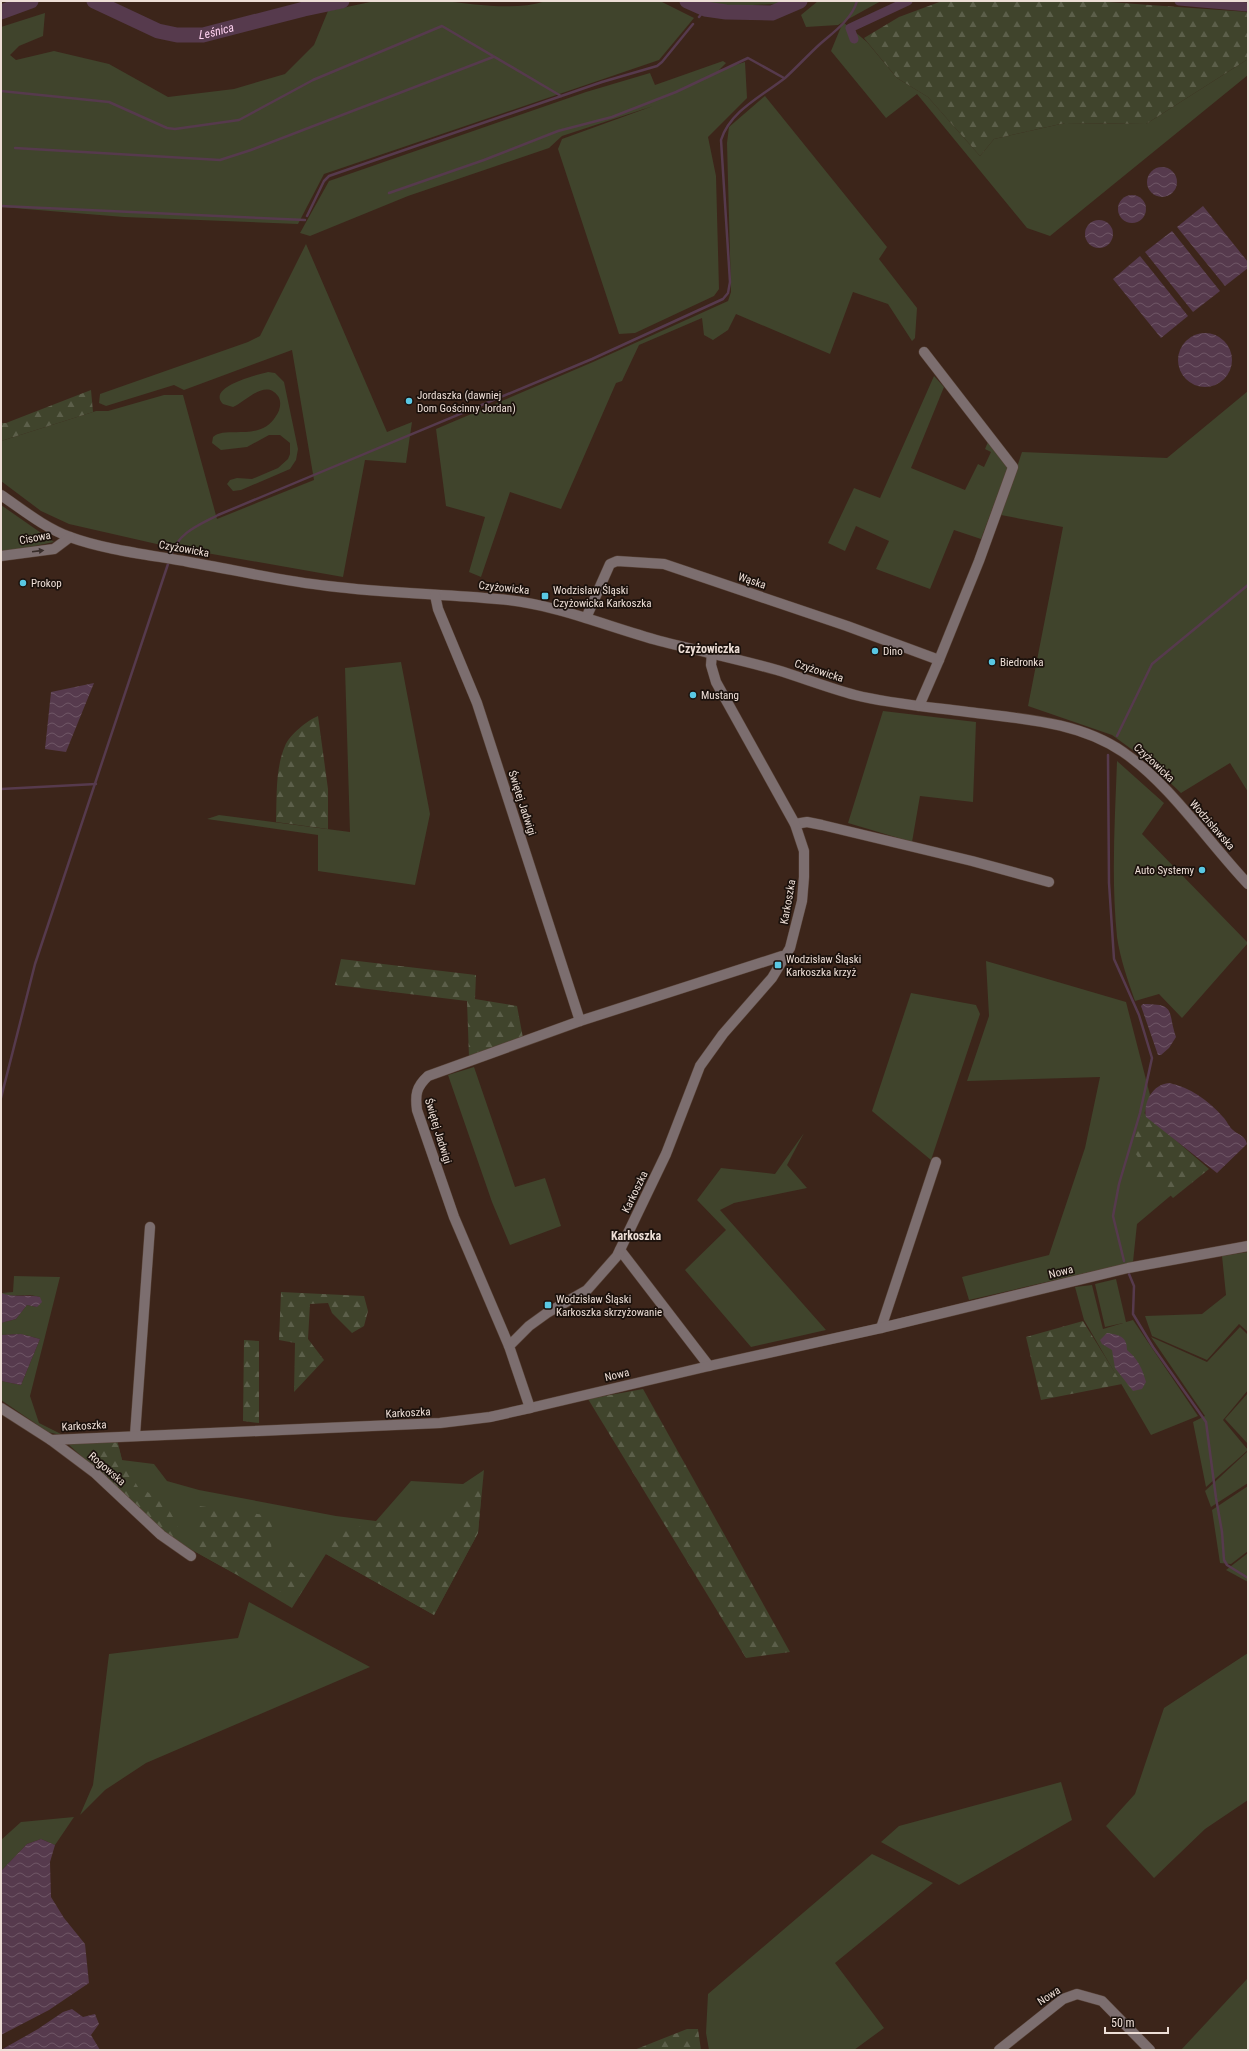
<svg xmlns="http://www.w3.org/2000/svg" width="1249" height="2051" font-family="'Roboto Condensed',sans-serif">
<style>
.green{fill:#40442c}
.forest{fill:url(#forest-firs)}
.water{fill:url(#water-waves)}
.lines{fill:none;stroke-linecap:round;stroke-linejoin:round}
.stream{stroke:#563a4d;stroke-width:2.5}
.canal{stroke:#563a4d;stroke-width:9}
.river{stroke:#563a4d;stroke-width:15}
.minor-casing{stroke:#584338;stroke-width:11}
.minor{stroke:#7c6e6f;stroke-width:10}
.oneway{fill:#382d2a}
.poi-dot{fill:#59c8e4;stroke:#1b110c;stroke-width:1.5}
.labels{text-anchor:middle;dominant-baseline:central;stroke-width:3.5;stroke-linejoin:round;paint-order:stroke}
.poi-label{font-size:11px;fill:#edded6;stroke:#1b110c;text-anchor:start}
.street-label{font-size:11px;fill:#edded6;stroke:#1b110c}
.water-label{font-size:12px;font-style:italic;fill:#fed1f0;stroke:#1b110c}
.neighbourhood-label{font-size:12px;font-weight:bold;fill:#edded6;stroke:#1b110c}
</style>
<defs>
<pattern id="forest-firs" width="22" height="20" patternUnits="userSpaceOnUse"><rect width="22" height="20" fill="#40442c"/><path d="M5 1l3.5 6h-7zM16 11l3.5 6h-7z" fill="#5c5f4a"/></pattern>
<pattern id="water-waves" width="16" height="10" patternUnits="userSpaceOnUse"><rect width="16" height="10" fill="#563a4d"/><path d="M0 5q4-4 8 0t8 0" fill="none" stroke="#6f5666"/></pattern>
</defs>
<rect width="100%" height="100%" fill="#3c251a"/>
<g class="green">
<path d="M375 1C396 1 418 0 439 1 473 3 512 12 546 1H660L694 18 659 60 324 174 298 224 124 217 1 207V27L45 13 43 36 19 46 10 55 16 60 54 51 109 64 168 97 234 89 285 74 314 45 328 11Z"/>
<polygon points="695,1 783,1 777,4 711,7"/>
<polygon points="818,1 881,1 843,22 867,42 897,78 928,97 980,156 994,139 1065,123 1146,124 1248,59 1248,75 1050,236 1027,228 917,94 886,118 831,51 843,22 838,25 806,27 801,15"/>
<polygon points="723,61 726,63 719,70 745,62 747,98 708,137 716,176 719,289 714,296 635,333 619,334 558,149 562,139 653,106 562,136 549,148 408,196 310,236 300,233 329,181 586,92 650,73 655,85"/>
<polygon points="765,96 887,247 879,259 917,308 915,338 912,341 888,304 853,292 830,354 736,314 728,330 713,340 704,335 702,318 639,345 622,381 616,383 561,509 510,492 481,577 469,572 485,517 446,506 436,429 593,362 728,301 731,292 727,143 729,127"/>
<polygon points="306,244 387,432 412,422 406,463 365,460 343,577 161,545 69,524 41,511 1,481 1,441 96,411 108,411 164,395 183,395 217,519 314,480 292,350 184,390 174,385 106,406 99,403 100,394 248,342 260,336"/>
<path d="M268 372 275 373 284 382 298 449 296 460 290 469 241 490 233 491 227 484 230 480 237 478 252 479 278 468 288 459 290 454V443L280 435H269L247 447 221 450 212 443 213 437C225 425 260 443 276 416 280 411 282 402 278 396 265 378 246 402 233 407L223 404C206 387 257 375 268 372Z"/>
<polygon points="934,376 944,387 911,468 965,490 978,464 984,467 991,452 985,449 988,442 1008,467 981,539 954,530 930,589 876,569 889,541 856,526 845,551 828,543 854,488 880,498"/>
<polygon points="1248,391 1248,792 1230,763 1181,793 1145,759 1112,735 1028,706 1063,527 1001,515 1022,452 1167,458"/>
<polygon points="1,505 54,542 1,553"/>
<polygon points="401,662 430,814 415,885 318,871 318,835 207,819 219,815 350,832 345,668"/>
<polygon points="883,711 976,722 973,802 920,796 912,842 848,823"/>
<path d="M1117 761 1164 803 1142 834 1248 943 1182 1018 1159 994 1135 1001C1128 981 1120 958 1117 937 1111 878 1115 819 1117 761Z"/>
<polygon points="986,961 1126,1002 1150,1095 1134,1148 1175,1192 1137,1224 1133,1262 969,1300 962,1277 1049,1255 1085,1148 1100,1077 967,1081 989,1016"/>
<polygon points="911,993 976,1005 980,1014 931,1160 872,1111"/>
<polygon points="474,1067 515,1187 545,1178 561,1226 510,1245 492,1202 448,1075"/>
<polygon points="804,1133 787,1165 807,1188 734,1203 720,1210 826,1330 751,1347 685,1270 726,1230 697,1200 721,1168 775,1174"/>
<polygon points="1248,1252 1248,1332 1239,1324 1207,1360 1152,1336 1145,1316 1202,1314 1226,1295 1222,1256"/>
<polygon points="14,1276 60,1277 30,1396 39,1423 61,1434 56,1434 48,1432 1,1400 1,1381 21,1385 40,1339 21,1334 1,1335 1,1323 16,1319 27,1305 37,1307 40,1297 30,1295 6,1296 2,1293 13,1292"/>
<polygon points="1116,1279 1126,1322 1133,1320 1198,1416 1151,1435 1084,1320 1075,1287 1092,1285 1103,1329 1123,1323 1105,1327 1095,1284"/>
<polygon points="1240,1327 1248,1335 1248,1390 1223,1420 1248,1450 1206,1487 1193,1422 1205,1416 1151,1337 1207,1362"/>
<polygon points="1248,1393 1248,1444 1225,1419"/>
<polygon points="117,1440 122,1460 154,1464 167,1481 199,1490 336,1516 376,1521 411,1481 463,1484 484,1470 478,1533 434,1615 326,1554 292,1608 230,1571 172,1539 68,1444"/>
<polygon points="1248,1451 1248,1483 1211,1507 1205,1491"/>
<polygon points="1248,1486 1248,1551 1231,1564 1220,1563 1212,1510"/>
<polygon points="1248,1553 1248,1582 1226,1570"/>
<polygon points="249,1602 370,1667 146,1763 105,1790 80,1815 93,1785 109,1654 238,1638"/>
<polygon points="1248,1653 1248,1800 1205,1829 1154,1878 1106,1826 1135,1794 1164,1708"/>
<polygon points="1061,1782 1072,1820 959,1885 881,1842 899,1826"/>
<polygon points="74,1817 55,1845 41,1839 27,1844 1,1871 1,1840 21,1822"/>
<polygon points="872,1854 933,1883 835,1963 884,2028 854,2050 709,2050 706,2033 708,1994"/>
<polygon points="1248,1978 1248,2050 1181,2050"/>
</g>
<g class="forest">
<polygon points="942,1 1094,1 1248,12 1248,59 1146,124 1065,123 994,139 980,156 928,97 897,78 864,38 899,17"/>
<polygon points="91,390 93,412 1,441 1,423 6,423"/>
<path d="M318 716 328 789V829L276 822C277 798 275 769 285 746 289 735 308 720 318 716Z"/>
<polygon points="341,959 476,975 475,999 517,1006 523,1038 469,1057 467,1001 335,985"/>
<polygon points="1143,1112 1209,1169 1173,1198 1145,1168 1132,1148"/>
<polygon points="281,1292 364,1296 368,1311 364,1326 352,1333 332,1313 328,1303 310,1304 308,1339 324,1360 294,1392 295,1343 279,1340"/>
<polygon points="1083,1321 1122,1384 1041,1400 1026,1337"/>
<polygon points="244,1340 259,1341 259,1423 243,1421"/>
<polygon points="643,1389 790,1652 746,1658 588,1399"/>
<polygon points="117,1440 122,1460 138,1487 164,1501 178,1526 172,1539 89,1463"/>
<polygon points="479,1484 481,1498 478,1533 434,1615 326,1554 339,1531 397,1519 435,1520"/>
<path d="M192 1505 272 1516 271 1559 290 1561 309 1580 299 1596C259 1589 231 1572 196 1552L198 1522Z"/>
<polygon points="687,2029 698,2029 701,2050 634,2050"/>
</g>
<g class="water">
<circle cx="1162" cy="182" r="15"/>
<circle cx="1132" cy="209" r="14"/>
<polygon points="1203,206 1248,262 1248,268 1225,286 1177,227"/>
<circle cx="1099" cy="234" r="14"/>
<polygon points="1172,231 1220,291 1193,312 1145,252"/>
<polygon points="1140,256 1188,316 1161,338 1113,279"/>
<circle cx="1205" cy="360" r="27"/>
<polygon points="94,683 66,752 45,749 51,692"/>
<path d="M1143 1004C1177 1004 1167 1011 1176 1037L1169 1048 1161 1055H1158L1141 1006Z"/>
<path d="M1169 1083C1190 1087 1209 1101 1223 1117 1227 1121 1229 1127 1233 1130 1238 1135 1245 1135 1247 1144L1217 1173 1146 1117C1143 1102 1153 1084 1169 1083Z"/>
<path d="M1 1293C13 1298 27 1294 40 1297L42 1302 37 1307 27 1305 16 1319 1 1323Z"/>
<path d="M1107 1333C1119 1335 1127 1336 1127 1350 1138 1359 1142 1368 1146 1382L1142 1389 1133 1391 1115 1368 1112 1350 1102 1344 1100 1340Z"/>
<polygon points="21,1334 40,1339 21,1385 1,1381 1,1335"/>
<polygon points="41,1839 55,1845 50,1862 51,1897 64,1918 85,1944 89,1983 49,2010 1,2035 1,1871 27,1844"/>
<polygon points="72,2009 83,2017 95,2014 99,2024 91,2035 100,2050 1,2050 38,2029 63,2012"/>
</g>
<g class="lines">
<g class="stream">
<polyline points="699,17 705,9"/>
<polyline points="1,91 109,102 167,128 175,129 239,120 313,80 442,26 561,96"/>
<polyline points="15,148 220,160 251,150 493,57"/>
<polyline points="389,193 484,160 558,131 612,117 676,92 748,58 784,78"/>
<polyline points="1,206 305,220"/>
<polyline points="307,216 324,181 329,176 602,82 657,66 662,62 693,24"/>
<path d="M171 556C177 533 199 525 218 515L592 359 723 299 728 293 730 282 721 140C730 111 762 96 785 78 797 67 808 55 820 44 834 32 852 19 857 1"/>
<polyline points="1117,736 1152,664 1248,585"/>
<polyline points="1108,755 1109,883 1114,959 1139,1015 1152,1058 1140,1113 1119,1184 1113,1216 1124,1261"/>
<polyline points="1,789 96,784"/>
<polyline points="1,1098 35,964 169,561"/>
<polyline points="1129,1274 1134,1286 1133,1314 1153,1347 1206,1422 1216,1498 1222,1532 1224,1560 1227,1565 1248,1578"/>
</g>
<g class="canal">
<polyline points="1179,1 1248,7"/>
<polyline points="854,39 850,28 908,1"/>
</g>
<g class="river">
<path id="s1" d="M94 1 158 31 177 35H203L304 9 342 1"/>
<polyline points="687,1 705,9 726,12 772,13 800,1"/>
<polyline points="1,12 31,1"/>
</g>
<defs>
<g id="minor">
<polyline points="924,352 1013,467 979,561 939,660"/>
<path d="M1 495C23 510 45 528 70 537 105 550 151 555 189 562 235 570 282 581 328 586 384 593 440 594 497 599 553 603 605 626 660 641 699 651 738 659 777 670 803 678 829 688 855 695 891 704 930 707 968 712 1021 719 1078 721 1123 752 1169 783 1209 843 1248 884"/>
<polyline points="1,556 54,549 70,537"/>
<polyline points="435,595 438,609 477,703 580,1021 782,956 786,957"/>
<polyline points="586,618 610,564 617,561 664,564 847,626 939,660 919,706"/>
<polyline points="795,824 807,822 822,825 972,861 1049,882"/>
<polyline points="620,1250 709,1366"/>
<polyline points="881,1328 936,1162"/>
<path d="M509 1346 454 1217 417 1110C415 1095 416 1087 428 1076L580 1021"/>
<polyline points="1,1408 51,1440 95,1473 161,1535 191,1556"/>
<polyline points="530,1408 709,1366 881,1328 1128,1268 1248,1246"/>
<polyline points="135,1435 150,1227"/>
<polyline points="51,1440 440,1423 490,1417 530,1408 509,1346 529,1326 547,1313 587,1290 617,1256 666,1154 700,1066 723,1034 772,978 790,948 802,901 804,877 804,851 795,824 716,682 711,665 712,653"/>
<polyline points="999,2050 1063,1999 1077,1994 1102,2001 1150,2050"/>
</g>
</defs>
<use href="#minor" class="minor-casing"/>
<use href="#minor" class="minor"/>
</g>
<defs><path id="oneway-solid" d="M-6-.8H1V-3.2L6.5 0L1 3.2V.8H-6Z"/></defs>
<use class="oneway" href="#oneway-solid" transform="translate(38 551) rotate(-7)"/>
<g class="poi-dot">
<circle cx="409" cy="401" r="4"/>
<circle cx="23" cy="583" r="4"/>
<rect x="541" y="592" width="8" height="8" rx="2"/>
<circle cx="875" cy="651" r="4"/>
<circle cx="992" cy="662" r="4"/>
<circle cx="693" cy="695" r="4"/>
<circle cx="1202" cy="870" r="4"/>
<rect x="774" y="961" width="8" height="8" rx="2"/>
<rect x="544" y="1301" width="8" height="8" rx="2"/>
</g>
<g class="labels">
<g class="poi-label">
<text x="417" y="395">Jordaszka (dawniej<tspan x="417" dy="13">Dom Gościnny Jordan)</tspan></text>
<text x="31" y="583">Prokop</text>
<text x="553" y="590">Wodzisław Śląski<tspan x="553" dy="13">Czyżowicka Karkoszka</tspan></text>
<text x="883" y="651">Dino</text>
<text x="1000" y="662">Biedronka</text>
<text x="701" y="695">Mustang</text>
<text x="1194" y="870" text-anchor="end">Auto Systemy</text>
<text x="786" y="959">Wodzisław Śląski<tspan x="786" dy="13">Karkoszka krzyż</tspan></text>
<text x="556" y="1299">Wodzisław Śląski<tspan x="556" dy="13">Karkoszka skrzyżowanie</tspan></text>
</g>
<g class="street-label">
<text transform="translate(35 538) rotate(-10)">Cisowa</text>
<text transform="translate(184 549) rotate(10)">Czyżowicka</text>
<text transform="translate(752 581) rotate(19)">Wąska</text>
<text transform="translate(504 588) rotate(6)">Czyżowicka</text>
<text transform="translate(819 671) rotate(18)">Czyżowicka</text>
<text transform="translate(1154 763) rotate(43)">Czyżowicka</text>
<text transform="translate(522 803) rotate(72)">Świętej Jadwigi</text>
<text transform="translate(1212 825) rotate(49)">Wodzisławska</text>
<text transform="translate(788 902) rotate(-80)">Karkoszka</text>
<text transform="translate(438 1131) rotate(73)">Świętej Jadwigi</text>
<text transform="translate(635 1192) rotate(-64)">Karkoszka</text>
<text transform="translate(1061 1272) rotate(-14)">Nowa</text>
<text transform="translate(617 1375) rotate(-13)">Nowa</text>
<text transform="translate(408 1413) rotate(-3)">Karkoszka</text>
<text transform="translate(84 1426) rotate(-3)">Karkoszka</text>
<text transform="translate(107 1469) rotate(41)">Rogowska</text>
<text transform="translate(1049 1996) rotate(-33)">Nowa</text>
</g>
<g class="water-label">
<text stroke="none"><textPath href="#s1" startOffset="130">Leśnica</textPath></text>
</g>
<g class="neighbourhood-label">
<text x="709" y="649">Czyżowiczka</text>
<text x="636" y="1236">Karkoszka</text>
</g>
</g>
<rect width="1249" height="2051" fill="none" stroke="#edded6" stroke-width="4"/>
<path d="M1105 2027v6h63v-6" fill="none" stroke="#edded6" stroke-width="2"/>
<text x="1111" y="2027" font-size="12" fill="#edded6" stroke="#1b110c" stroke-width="3" paint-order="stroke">50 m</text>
</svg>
